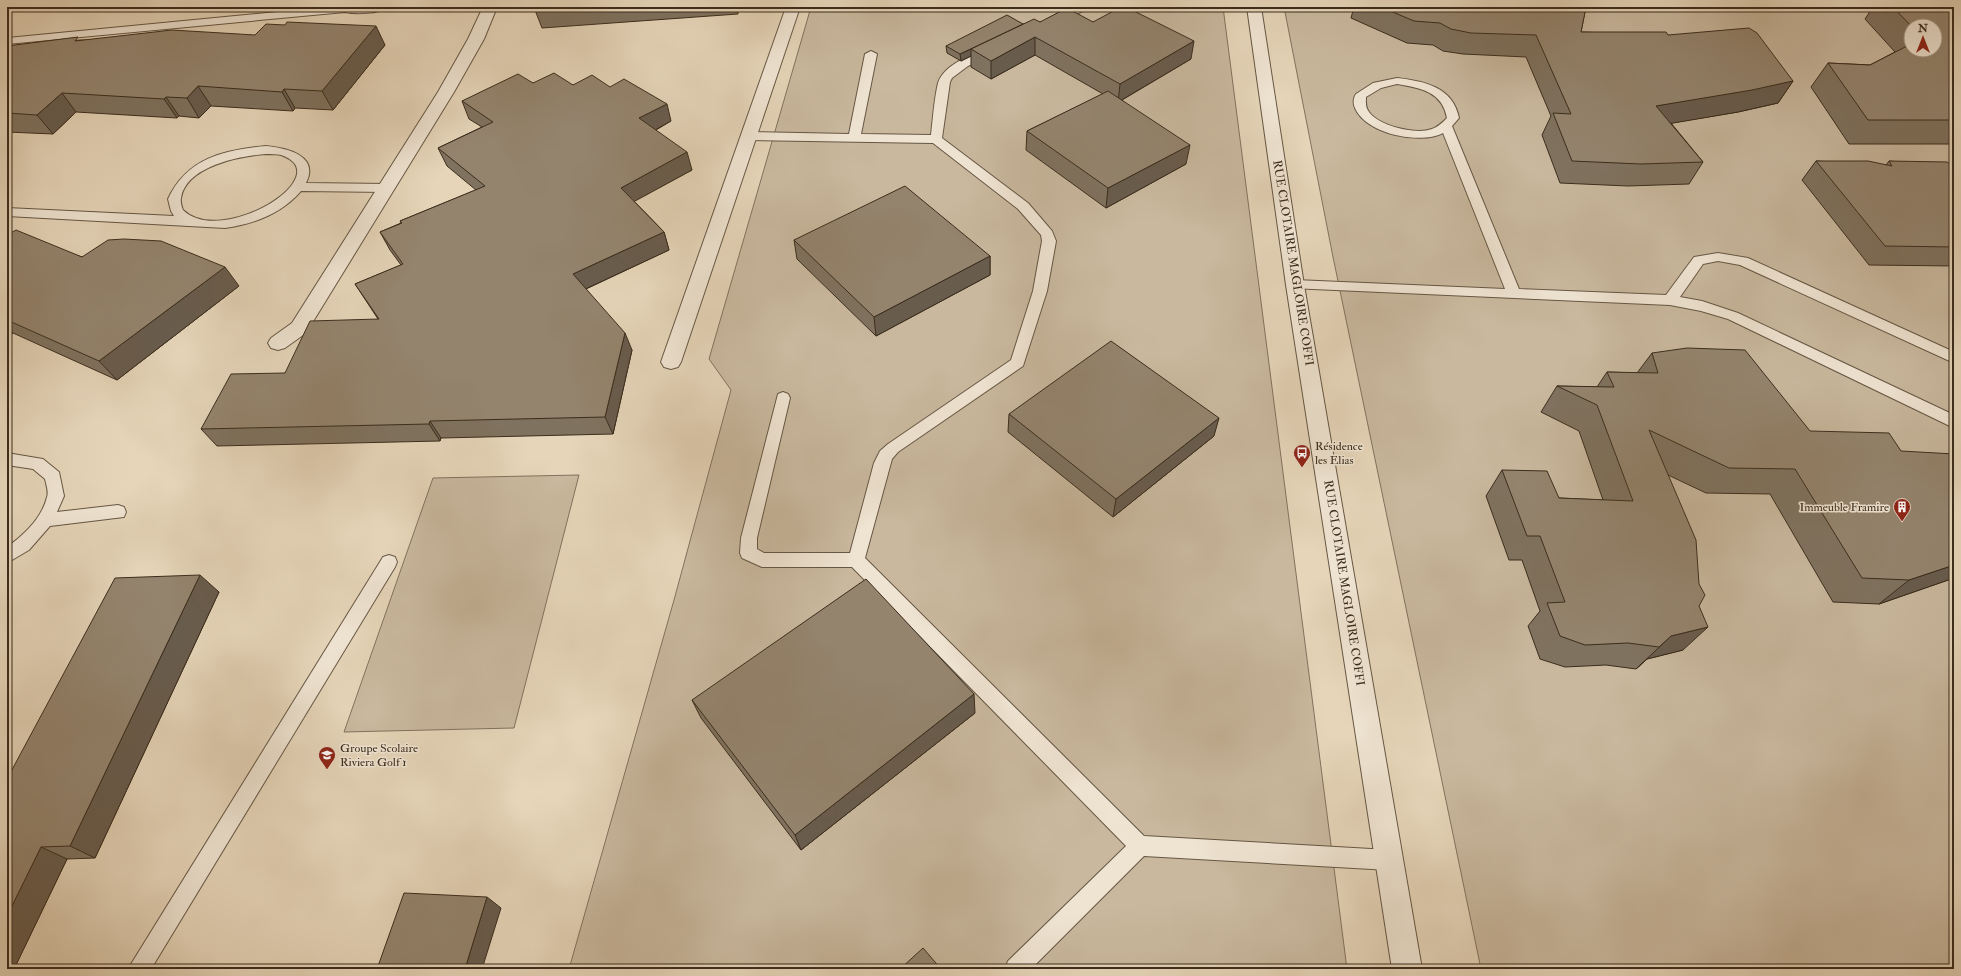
<svg xmlns="http://www.w3.org/2000/svg" width="1961" height="976" font-family="'IM FELL Double Pica',serif">
<style>
.green{fill:#c9b89e;stroke:#82725e;fill-rule:evenodd}
.lines{fill:none;stroke-linecap:round;stroke-linejoin:round}
.service-casing{stroke:#665744;stroke-width:2}
.minor-casing{stroke:#665744;stroke-width:2}
.service{fill:#efe4d2;fill-rule:evenodd}
.minor{fill:#efe4d2;fill-rule:evenodd}
.wall{fill:#7f725f;stroke:#3b2d1d;fill-rule:evenodd}
.shaded-wall{fill:#685c4d;stroke:#3b2d1d}
.building{fill:#94846e;stroke:#3b2d1d}
.labels{text-anchor:middle;dominant-baseline:central;stroke-width:3;stroke-linejoin:round;paint-order:stroke}
.street-label{font-size:12px;fill:#3b2d1d;stroke:#efe4d2}
.poi-label{font-size:12px;fill:#3b2d1d;stroke:#efe4d2;text-anchor:start}
</style>
<rect width="100%" height="100%" fill="#e6d5b9"/>
<filter id="stains"><feTurbulence type="fractalNoise" baseFrequency=".005" numOctaves="4"/><feColorMatrix values="0 0 0 0 .2 0 0 0 0 .09 0 0 0 0 .02 0 0 0 .5 -.17"/></filter>
<radialGradient id="worn" r=".72"><stop offset=".6" stop-color="#630" stop-opacity="0"/><stop offset="1" stop-color="#630" stop-opacity=".3"/></radialGradient>
<g class="green">
<polygon points="811,7 1223,7 1347,969 569,969 674,600 731,390 709,359"/>
<path d="M1284 7H1954V969H1481L1333 257ZM1911 26H1935V50H1911Z"/>
<polygon points="579,475 514,728 344,732 433,478"/>
</g>
<g class="lines">
<defs>
<g id="service">
<path d="M329 7H386C380 14 354 14 345 12L7 44V38Z"/>
<polygon points="1076,7 1090,7 1059,23 1051,23 1050,21"/>
<path d="M991 49 995 50 997 52 995 54 968 66 952 78 950 82 942 138 1028 203 1052 231 1056 241 1047 291 1023 366 898 452 892 459 865 558 1144 836 1389 850 1396 853 1399 860 1396 867 1389 870 1144 856 1031 969H1005L1008 961 1126 846 852 567H762L742 558 740 553 741 538 778 394 783 392 788 394 790 398 757 538V549L764 553H850L874 463 880 451 888 444 1011 360 1033 291 1042 241 1041 235 1018 209 933 143 747 140 741 136 747 132 849 134 865 54 871 51 877 54 861 134 931 135C933 118 934 100 938 83 944 64 974 53 991 49Z"/>
<path d="M1397 78C1424 81 1453 87 1459 118L1452 126 1519 289 1666 295 1694 257 1718 253 1748 258 1954 352V363L1740 265 1718 261 1703 264 1680 297 1702 301 1738 313 1954 415V428L1728 319 1701 311 1670 305 1290 288 1288 285 1290 282 1295 280 1505 289 1443 133C1420 145 1366 134 1355 108 1353 104 1353 98 1356 94L1373 83ZM1397 84C1420 88 1442 91 1447 118 1443 122 1438 127 1432 129 1416 135 1379 126 1369 112 1365 107 1366 102 1366 97L1381 88Z"/>
<path d="M266 146C286 148 320 155 306 183L387 184 391 185 393 188 391 191 387 192 301 191C281 214 254 224 225 228L7 216V208L174 216 171 211 168 199C187 158 224 150 266 146ZM266 154C271 154 277 154 281 155 340 175 222 248 183 210 182 207 180 202 181 198 186 166 240 156 266 154Z"/>
<path d="M7 453 43 459 59 472 64 496 57 512 118 505 124 507 126 512 124 517 50 526 29 550 7 563V547C24 535 42 518 47 497 49 492 46 484 45 479L33 469 7 465Z"/>
<polygon points="389,555 395,557 397,562 395,567 151,969 128,969 383,557"/>
</g>
<g id="minor">
<polygon points="483,7 497,7 484,39 454,92 306,333 285,348 278,350 271,348 268,343 271,338 292,323 438,92 468,39"/>
<polygon points="786,7 800,7 681,362 678,367 671,369 664,367 661,362"/>
<polygon points="1247,7 1261,7 1304,285 1422,969 1392,969 1286,285"/>
</g>
</defs>
<use href="#service" class="service-casing"/>
<use href="#minor" class="minor-casing"/>
<use href="#service" class="service"/>
<use href="#minor" class="minor"/>
</g>
<g class="wall">
<polygon points="535,7 738,7 738,14 542,28 535,10"/>
<polygon points="1354,7 1586,7 1581,32 1668,35 1793,81 1778,103 1738,112 1671,123 1703,162 1689,184 1628,186 1560,183 1542,135 1551,116 1526,57 1463,54 1443,51 1433,45 1407,43 1351,18"/>
<path d="M1873 7H1954V144H1849L1811 87 1828 63 1870 65 1895 52 1865 19ZM1911 26 1935 50H1911Z"/>
<polygon points="1040,22 1093,22 1191,59 1122,100 1186,164 1106,208 1026,150 1027,131 1103,94 1035,55 991,79 971,67 971,56 961,61 947,53 946,46 1023,24"/>
<polygon points="80,40 385,45 333,110 295,108 293,111 211,106 199,118 179,116 177,118 76,112 53,134 7,132 7,46"/>
<polygon points="533,83 610,87 671,121 656,130 692,170 634,201 664,232 669,250 586,289 632,350 613,434 441,438 440,441 217,446 201,429 285,373 378,319 355,284 401,265 390,250 380,232 401,223 400,221 476,190 447,166 438,148 482,127 469,119 462,101"/>
<polygon points="1816,161 1886,165 1889,161 1954,166 1954,266 1869,265 1802,180"/>
<polygon points="7,235 82,257 239,286 117,380 13,333 7,338"/>
<polygon points="794,240 990,256 990,275 876,336 797,259"/>
<polygon points="1652,353 1810,431 1954,578 1879,604 1833,602 1770,494 1706,493 1668,475 1699,606 1683,650 1647,659 1636,669 1606,665 1565,667 1540,659 1528,626 1540,611 1522,560 1509,560 1486,496 1502,470 1559,498 1603,500 1579,431 1541,412 1557,386 1597,387 1607,372 1637,373"/>
<polygon points="1009,414 1214,436 1113,517 1008,432"/>
<polygon points="219,592 95,858 67,859 14,969 7,969 7,779"/>
<polygon points="692,700 975,713 801,850 701,718"/>
</g>
<g class="shaded-wall">
<polygon points="376,26 385,45 333,110 322,91"/>
<polygon points="1035,37 1035,55 991,79 991,61"/>
<polygon points="1194,41 1191,59 1118,102 1120,84"/>
<polygon points="971,49 971,56 961,61 960,54"/>
<polygon points="1793,81 1778,103 1738,112 1644,128 1656,106"/>
<polygon points="198,86 211,106 199,118 187,98"/>
<polygon points="284,89 295,108 293,111 282,92"/>
<polygon points="62,93 76,112 53,134 37,115"/>
<polygon points="166,97 179,116 177,118 164,99"/>
<polygon points="667,104 671,121 644,136 639,118"/>
<polygon points="1190,145 1186,164 1106,208 1108,188"/>
<polygon points="687,152 692,170 626,206 621,188"/>
<polygon points="664,232 669,250 581,291 573,274"/>
<polygon points="990,256 990,275 876,336 874,317"/>
<polygon points="225,267 239,286 117,380 99,361"/>
<polygon points="7,327 13,333 7,338"/>
<polygon points="625,333 632,350 613,434 605,417"/>
<polygon points="1219,418 1214,436 1113,517 1116,499"/>
<polygon points="430,421 441,438 440,441 429,424"/>
<polygon points="1954,565 1954,578 1879,604 1909,580"/>
<polygon points="200,575 219,592 95,858 70,846"/>
<polygon points="1708,627 1683,650 1647,659 1636,669 1671,636"/>
<polygon points="974,694 975,713 801,850 795,835"/>
<polygon points="41,847 67,859 14,969 7,969 7,916"/>
<polygon points="487,897 501,908 482,969 465,969"/>
</g>
<g class="building">
<polygon points="535,7 579,7 535,10"/>
<polygon points="1121,7 1126,7 1194,41 1120,84 1035,37 991,61 971,49 1034,19 1040,22 1067,8 1093,22"/>
<polygon points="1381,7 1586,7 1581,32 1666,32 1668,35 1749,28 1757,33 1793,81 1752,90 1656,106 1703,162 1641,164 1572,161 1553,113 1571,114 1536,35 1471,33 1451,29 1440,23 1414,21"/>
<polygon points="1893,7 1954,7 1954,120 1868,120 1828,63 1870,65 1911,44 1911,50 1935,50 1935,26 1911,26"/>
<polygon points="1007,15 1023,24 960,54 946,46"/>
<polygon points="287,22 376,26 322,91 284,89 282,92 198,86 187,98 166,97 164,99 62,93 37,115 7,113 7,46 78,37 75,41 172,30 255,35 266,24 285,25"/>
<polygon points="554,73 573,85 592,75 610,87 624,79 667,104 639,118 687,152 621,188 664,232 573,274 625,333 605,417 430,421 429,424 201,429 231,374 285,373 310,321 379,319 355,284 403,264 380,232 402,223 400,221 485,186 438,148 493,122 462,101 518,74 533,83"/>
<polygon points="1108,91 1190,145 1108,188 1027,131"/>
<polygon points="1816,161 1868,161 1892,166 1889,161 1947,162 1954,166 1954,247 1885,246"/>
<polygon points="905,186 990,256 874,317 794,240"/>
<polygon points="16,230 82,257 108,240 124,239 161,241 225,267 99,361 7,320 7,235"/>
<polygon points="1111,341 1219,418 1116,499 1009,414"/>
<polygon points="1687,348 1745,350 1810,431 1889,433 1901,451 1954,454 1954,565 1909,580 1862,578 1795,469 1729,468 1649,430 1696,540 1699,584 1705,595 1699,606 1708,627 1671,636 1659,647 1628,643 1585,645 1560,636 1547,603 1565,602 1540,536 1527,536 1502,470 1547,471 1559,498 1633,501 1597,405 1557,386 1614,387 1607,372 1658,373 1652,353"/>
<polygon points="200,575 70,846 41,847 7,916 7,779 115,578"/>
<polygon points="866,579 974,694 795,835 692,700"/>
<polygon points="404,893 487,897 465,969 377,969"/>
<polygon points="923,948 941,969 900,969"/>
</g>
<defs>
<symbol id="bus-pin" viewBox="-11 -11 22 30"><path d="M0 17L-7.5 6A9.5 9.5 0 1 1 7.5 6Z" fill="#8f2418" stroke="#efe4d2"/><path d="M-5-6H5V4H4V6H2V4H-2V6H-4V4H-5ZM-3.5-4V0h7V-4ZM-3.5 1.2v1.5H-2V1.2ZM2 1.2v1.5H3.5V1.2Z" fill="#fff"/></symbol>
<symbol id="building-pin" viewBox="-11 -11 22 30"><path d="M0 17L-7.5 6A9.5 9.5 0 1 1 7.5 6Z" fill="#8f2418" stroke="#efe4d2"/><path d="M-4-6H4V6H1V3H-1V6H-4ZM-2.5-4.3h1.7v1.8h-1.7ZM.8-4.3h1.7v1.8H.8ZM-2.5-1h1.7V.8h-1.7ZM.8-1h1.7V.8H.8Z" fill="#fff"/></symbol>
<symbol id="school-pin" viewBox="-11 -11 22 30"><path d="M0 17L-7.5 6A9.5 9.5 0 1 1 7.5 6Z" fill="#8f2418" stroke="#efe4d2"/><path d="M0-5L7-2L0 1L-7-2ZM-4 1L0 2.5L4 1V4Q0 6-4 4Z" fill="#fff"/></symbol>
</defs>
<g fill-rule="evenodd">
<use href="#bus-pin" x="1292" y="443" width="20" height="27"/>
<use href="#building-pin" x="1892" y="497" width="20" height="27"/>
<use href="#school-pin" x="317" y="745" width="20" height="27"/>
</g>
<g class="labels">
<g class="street-label">
<text transform="translate(1293 263) rotate(81)">RUE CLOTAIRE MAGLOIRE COFFI</text>
<text transform="translate(1344 583) rotate(81)">RUE CLOTAIRE MAGLOIRE COFFI</text>
</g>
<g class="poi-label">
<text x="1315" y="446">Résidence<tspan x="1315" dy="14">les Elias</tspan></text>
<text x="1889" y="507" text-anchor="end">Immeuble Framire</text>
<text x="340" y="748">Groupe Scolaire<tspan x="340" dy="14">Riviera Golf 1</tspan></text>
</g>
</g>
<rect width="1961" height="976" fill="none" stroke="#e6d5b9" stroke-width="24"/>
<rect x="8" y="8" width="1945" height="960" fill="none" stroke="#3b2d1d" stroke-width="2"/>
<rect x="12" y="12" width="1937" height="952" fill="none" stroke="#3b2d1d"/>
<g transform="translate(1923 38)"><circle r="19" fill="#efe4d2" stroke="#a79b8a"/>
<path d="M0-3L7 15L0 10L-7 15Z" fill="#8f2418"/>
<text y="-6" font-size="11" font-weight="bold" text-anchor="middle" fill="#3b2d1d">N</text>
</g>
<rect width="100%" height="100%" filter="url(#stains)"/>
<rect width="100%" height="100%" fill="url(#worn)"/>
</svg>
